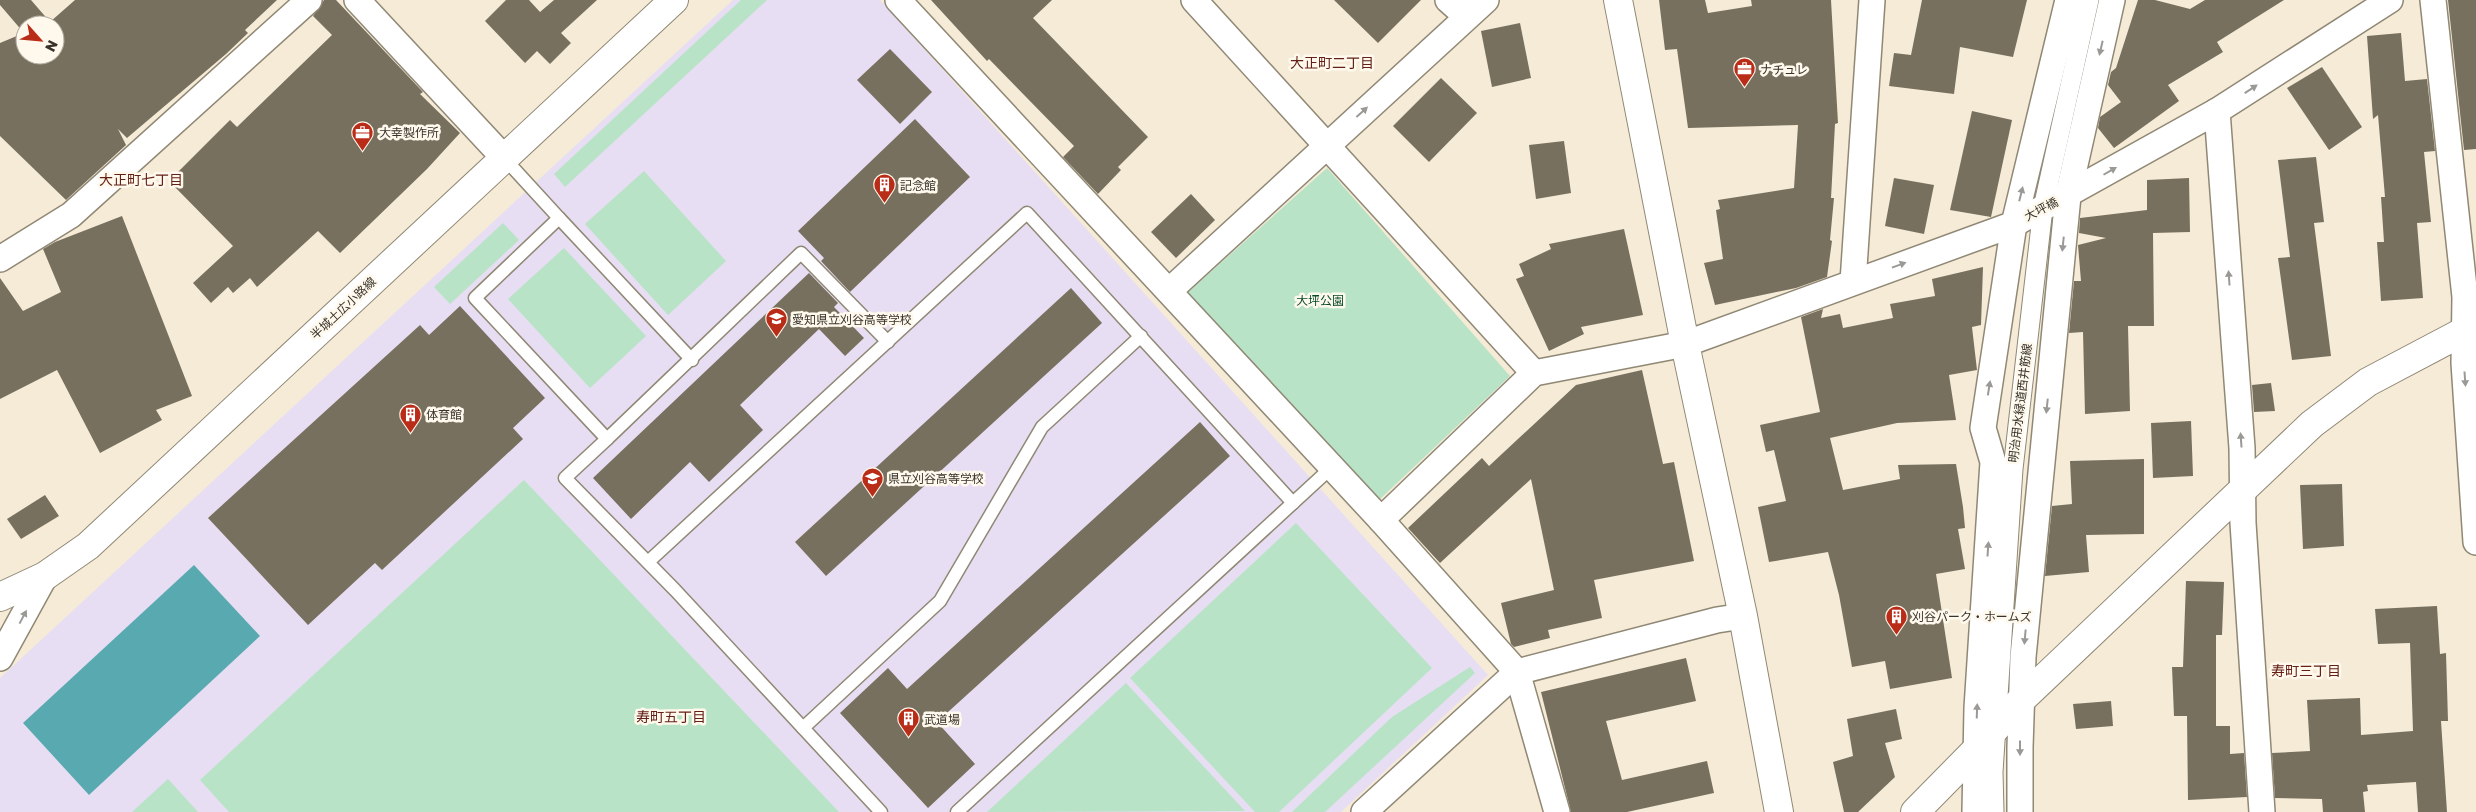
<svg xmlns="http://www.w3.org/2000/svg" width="2476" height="812" font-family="'Golos Text','Noto Sans JP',sans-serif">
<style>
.education{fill:#e7def3}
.green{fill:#b8e3c6}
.water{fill:#59aab0}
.building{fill:#78705e;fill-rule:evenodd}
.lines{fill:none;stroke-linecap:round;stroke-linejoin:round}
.service-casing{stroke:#908875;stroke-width:15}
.pedestrian-casing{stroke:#908875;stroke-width:21}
.minor-casing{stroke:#908875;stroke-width:28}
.tertiary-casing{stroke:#908875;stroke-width:30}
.secondary-casing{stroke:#908875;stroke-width:30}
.service{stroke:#fff;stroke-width:12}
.pedestrian{stroke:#fff;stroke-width:19}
.minor{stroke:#fff;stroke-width:25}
.tertiary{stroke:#fff;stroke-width:28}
.secondary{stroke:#fff;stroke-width:28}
.oneway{fill:#9b9995}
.labels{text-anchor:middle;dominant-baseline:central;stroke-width:5;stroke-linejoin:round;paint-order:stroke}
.poi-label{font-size:12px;fill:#37332b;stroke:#fff9ed;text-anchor:start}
.street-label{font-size:12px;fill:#37332b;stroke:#fff9ed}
.park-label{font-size:12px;fill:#034b29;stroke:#fff9ed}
.neighbourhood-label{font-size:14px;fill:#642016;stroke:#fff9ed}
</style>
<rect width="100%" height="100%" fill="#f5ebd7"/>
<polygon class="education" points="733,0 880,0 1488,675 1341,812 0,812 0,678"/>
<g class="green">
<polygon points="741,0 767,0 565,187 554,174"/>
<polygon points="1327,168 1510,376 1379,500 1186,294"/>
<polygon points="644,171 726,261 668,315 585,224"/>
<polygon points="503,223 519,240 450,304 434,287"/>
<polygon points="564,248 646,336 590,388 508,299"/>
<polygon points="524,480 839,812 229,812 200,780"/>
<polygon points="1296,523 1432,668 1279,812 1255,812 1130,678"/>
<polygon points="1470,667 1475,673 1325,812 1292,812 1392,717"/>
<polygon points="1126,683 1245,811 987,812"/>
<polygon points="168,779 198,812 132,812"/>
</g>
<polygon class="water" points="194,565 260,636 89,795 23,723"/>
<g class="building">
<path d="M0 0H31L50 22 75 0H277L245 30 248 33 226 54 127 138 118 129 126 145 66 200 0 136V43L24 33 0 5ZM25 25H55V55H25Z"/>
<polygon points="324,0 336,0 423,92 420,94 460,133 427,169 340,253 318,231 257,287 250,278 233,293 228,287 211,303 193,283 233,246 169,181 230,120 237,127 332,35 313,16"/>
<polygon points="506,0 529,0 540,12 554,0 597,0 561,33 571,43 550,64 537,51 525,63 485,21"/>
<polygon points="931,0 1052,0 1033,18 1148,137 1118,167 1121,170 1098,194 1063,157 1074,146 989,59 987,61"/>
<polygon points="1334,0 1421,0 1378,43"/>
<polygon points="1659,0 1705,0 1708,13 1752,6 1751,0 1831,0 1838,123 1835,124 1831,198 1834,198 1830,240 1832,241 1827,277 1796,288 1715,305 1704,263 1723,259 1716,210 1720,209 1718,200 1794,188 1798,125 1688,128 1677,49 1665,50"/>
<polygon points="1922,0 2027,0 2013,57 1960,47 1954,94 1889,86 1894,53 1911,55"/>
<polygon points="2138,0 2155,0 2190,9 2205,0 2284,0 2217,42 2223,52 2168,85 2179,101 2114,148 2098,128 2100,117 2121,102 2108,85 2111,72 2116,68"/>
<polygon points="2448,0 2476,0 2476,149 2464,150"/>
<polygon points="1520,23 1531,78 1492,87 1481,31"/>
<polygon points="2401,33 2405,81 2427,79 2435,151 2424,152 2431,222 2417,223 2423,298 2381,301 2377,242 2384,242 2381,197 2385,197 2378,115 2373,119 2367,36"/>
<polygon points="890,49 932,92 900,124 857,80"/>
<polygon points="2322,67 2362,127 2329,150 2287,88"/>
<polygon points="1441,78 1477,113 1429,162 1393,126"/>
<polygon points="1972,111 2012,120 1991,217 1950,210"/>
<polygon points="915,119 970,177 850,292 821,261 824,258 798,231"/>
<polygon points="1564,141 1571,193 1536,199 1529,145"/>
<polygon points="2316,157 2324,222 2314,223 2331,356 2292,360 2278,258 2290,257 2278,160"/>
<polygon points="1894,178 1934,185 1924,234 1885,226"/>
<polygon points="2189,178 2190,232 2153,233 2154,326 2128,326 2130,411 2085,414 2083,332 2069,333 2074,281 2081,281 2078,245 2106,238 2079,233 2080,218 2147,210 2147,180"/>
<polygon points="1191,194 1215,220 1176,258 1151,232"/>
<polygon points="122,216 192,396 156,410 162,420 100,453 57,370 0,399 0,278 23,311 61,292 43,249 55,242"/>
<polygon points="1624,229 1643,315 1581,327 1584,334 1549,351 1516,279 1524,276 1519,264 1551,249 1549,244"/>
<polygon points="1983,267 1981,325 1972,327 1977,370 1949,375 1956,420 1897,423 1830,438 1843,490 1900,479 1898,465 1956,464 1963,507 1965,528 1958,529 1965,569 1936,574 1952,678 1890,689 1885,661 1852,667 1839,595 1828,552 1769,562 1758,507 1786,501 1774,450 1766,452 1760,425 1820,412 1801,317 1823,309 1821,318 1840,314 1843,328 1893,318 1890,304 1935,296 1932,279"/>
<polygon points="809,273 838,303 834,307 864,338 845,356 819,329 740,405 763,430 709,482 690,462 631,519 593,478"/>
<polygon points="1071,288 1102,323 826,576 795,542"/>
<polygon points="460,306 545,398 513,428 523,439 382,570 375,563 308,625 208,518 420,325 429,335"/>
<polygon points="1642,370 1663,464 1674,462 1694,561 1594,580 1602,618 1548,630 1550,638 1514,647 1511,644 1501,603 1554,590 1531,479 1440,563 1408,528 1482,458 1489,466 1576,385"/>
<polygon points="2271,383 2275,411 2254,412 2252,385"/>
<polygon points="2191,421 2193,476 2153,478 2151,423"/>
<polygon points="1200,422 1230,456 937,722 975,764 928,808 840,713 888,668 907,689"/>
<polygon points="2144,459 2144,534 2086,535 2089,572 2045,576 2052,506 2072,504 2070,461"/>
<polygon points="2342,484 2344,546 2303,549 2300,485"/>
<polygon points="45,495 59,516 21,539 7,519"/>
<polygon points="2186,581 2224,582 2222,635 2216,635 2216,726 2230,726 2230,754 2244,753 2247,797 2188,800 2187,716 2174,716 2172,667 2183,667"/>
<polygon points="2437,606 2440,654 2446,653 2448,721 2441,721 2447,812 2418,812 2416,782 2367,785 2368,791 2363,792 2365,812 2323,812 2322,799 2275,798 2272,753 2310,751 2307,700 2360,698 2361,735 2413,731 2410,643 2378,644 2375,609"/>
<polygon points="1686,658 1696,701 1606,721 1622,780 1707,761 1714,793 1627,812 1571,812 1541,692"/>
<polygon points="2111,701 2113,726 2076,729 2073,704"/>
<polygon points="1896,709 1902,739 1885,743 1895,777 1858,812 1844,812 1833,762 1853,756 1847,719"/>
</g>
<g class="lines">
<defs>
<g id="service">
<polyline points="505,159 559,218 475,298 607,439 565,478 675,590 881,812"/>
<polyline points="559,218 692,360"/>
<polyline points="607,439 801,253 888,342"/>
<polyline points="648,562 1027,213 1293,503"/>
<polyline points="803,728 940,601 1042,427 1141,336"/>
<polyline points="957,812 1332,467"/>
</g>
<polyline id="pedestrian" points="1994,812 1993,772 2013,469 2043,208 2089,0"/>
<g id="minor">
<polyline points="357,0 505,159"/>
<polyline points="898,0 1381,520 1517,672 1557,812"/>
<polyline points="1194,0 1534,373"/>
<polyline points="1448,0 1466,16"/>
<polyline points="2433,0 2465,297 2464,363 2476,542"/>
<polyline points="2217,111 2242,448 2243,523 2262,812"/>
<polyline points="0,259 71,215 309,0"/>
<polyline points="1853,282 1872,0"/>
<polyline points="1169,291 1486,0"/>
<polyline points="1381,520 1534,373 1685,344 2014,224 2217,111 2390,0"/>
<polyline points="0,658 45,576"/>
<polyline points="1364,812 1517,672 1717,620 1743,616"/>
<polyline points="1975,812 1977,708 1993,462 1983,428 2014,224 2068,0"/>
<polyline points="2020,812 2020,747 2023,657 2068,196 2112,0"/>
</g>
<g id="tertiary">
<polyline points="1618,0 1685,344 1743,616 1779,812"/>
<polyline points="1915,812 1977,749 2021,700 2312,424 2368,382 2476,325"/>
</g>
<polyline id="secondary" points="0,597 45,576 88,546 674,0"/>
</defs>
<use href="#service" class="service-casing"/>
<use href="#pedestrian" class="pedestrian-casing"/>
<use href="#minor" class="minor-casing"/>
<use href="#tertiary" class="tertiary-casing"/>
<use href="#secondary" class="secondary-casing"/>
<use href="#service" class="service"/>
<use href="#pedestrian" class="pedestrian"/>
<use href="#minor" class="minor"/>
<use href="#tertiary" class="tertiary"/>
<use href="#secondary" class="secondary"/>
</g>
<defs><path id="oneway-solid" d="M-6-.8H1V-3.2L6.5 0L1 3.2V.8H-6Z" transform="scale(1.25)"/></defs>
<g class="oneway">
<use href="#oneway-solid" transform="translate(2101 48) rotate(103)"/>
<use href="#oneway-solid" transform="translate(2251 89) rotate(-33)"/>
<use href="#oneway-solid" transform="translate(1362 112) rotate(-42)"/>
<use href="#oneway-solid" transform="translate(2110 171) rotate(-30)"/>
<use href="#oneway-solid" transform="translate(2021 194) rotate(-76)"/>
<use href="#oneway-solid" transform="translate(2063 244) rotate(96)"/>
<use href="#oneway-solid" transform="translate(1899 265) rotate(-20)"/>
<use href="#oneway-solid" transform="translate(2229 278) rotate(-94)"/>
<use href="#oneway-solid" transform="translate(2465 379) rotate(86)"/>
<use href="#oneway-solid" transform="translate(1989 388) rotate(-81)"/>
<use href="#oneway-solid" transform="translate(2047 406) rotate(96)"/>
<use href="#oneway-solid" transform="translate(2241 440) rotate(-94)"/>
<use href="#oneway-solid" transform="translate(1988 549) rotate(-86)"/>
<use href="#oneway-solid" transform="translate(23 617) rotate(-62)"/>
<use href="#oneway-solid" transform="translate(2025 637) rotate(95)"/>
<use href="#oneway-solid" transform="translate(1977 711) rotate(-88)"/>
<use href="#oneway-solid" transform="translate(2020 748) rotate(90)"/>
</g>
<defs>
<symbol id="office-pin" viewBox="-11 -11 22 30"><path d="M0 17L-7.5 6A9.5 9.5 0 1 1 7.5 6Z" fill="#b92c18" stroke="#fff9ed"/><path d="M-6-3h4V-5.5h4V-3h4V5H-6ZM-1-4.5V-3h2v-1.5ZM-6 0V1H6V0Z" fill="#fff"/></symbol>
<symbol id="building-pin" viewBox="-11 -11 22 30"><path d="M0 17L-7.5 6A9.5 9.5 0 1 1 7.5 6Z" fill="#b92c18" stroke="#fff9ed"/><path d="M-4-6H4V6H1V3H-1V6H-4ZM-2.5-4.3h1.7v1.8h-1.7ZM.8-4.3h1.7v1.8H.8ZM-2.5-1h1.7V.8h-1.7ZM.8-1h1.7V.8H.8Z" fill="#fff"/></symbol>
<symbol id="school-pin" viewBox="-11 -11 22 30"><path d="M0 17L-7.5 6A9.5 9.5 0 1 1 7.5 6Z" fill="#b92c18" stroke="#fff9ed"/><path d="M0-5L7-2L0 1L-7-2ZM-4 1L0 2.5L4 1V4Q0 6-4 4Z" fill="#fff"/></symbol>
</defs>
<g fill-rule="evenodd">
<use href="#office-pin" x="1732" y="56" width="25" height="34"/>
<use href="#office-pin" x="350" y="120" width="25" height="34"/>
<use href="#building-pin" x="872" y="172" width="25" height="34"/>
<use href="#school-pin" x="764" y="306" width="25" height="34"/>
<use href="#building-pin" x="398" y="402" width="25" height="34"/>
<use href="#school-pin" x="860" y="466" width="25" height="34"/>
<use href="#building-pin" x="1884" y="604" width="25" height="34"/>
<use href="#building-pin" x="896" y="706" width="25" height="34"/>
</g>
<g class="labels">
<g class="poi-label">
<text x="1760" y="69">ナチュレ</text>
<text x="379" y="132">大幸製作所</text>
<text x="900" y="185">記念館</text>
<text x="792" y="319">愛知県立刈谷高等学校</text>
<text x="426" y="414">体育館</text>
<text x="888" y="478">県立刈谷高等学校</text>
<text x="1912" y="616">刈谷パーク・ホームズ</text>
<text x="924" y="719">武道場</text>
</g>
<g class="street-label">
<text transform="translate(2041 209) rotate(-27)">大坪橋</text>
<text transform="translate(343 308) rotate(-43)">半城土広小路線</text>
<text transform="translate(2020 403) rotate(-83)">明治用水緑道西井筋線</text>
</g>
<g class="park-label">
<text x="1320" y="300">大坪公園</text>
</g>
<g class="neighbourhood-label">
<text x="1332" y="62">大正町二丁目</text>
<text x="141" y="179">大正町七丁目</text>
<text x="2306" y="670">寿町三丁目</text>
<text x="671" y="716">寿町五丁目</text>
</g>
</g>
<g transform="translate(40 40) rotate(117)"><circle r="24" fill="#fff9ed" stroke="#afaa9f"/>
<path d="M0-4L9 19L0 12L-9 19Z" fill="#b92c18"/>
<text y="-8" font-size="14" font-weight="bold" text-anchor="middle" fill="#37332b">N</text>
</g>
</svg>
